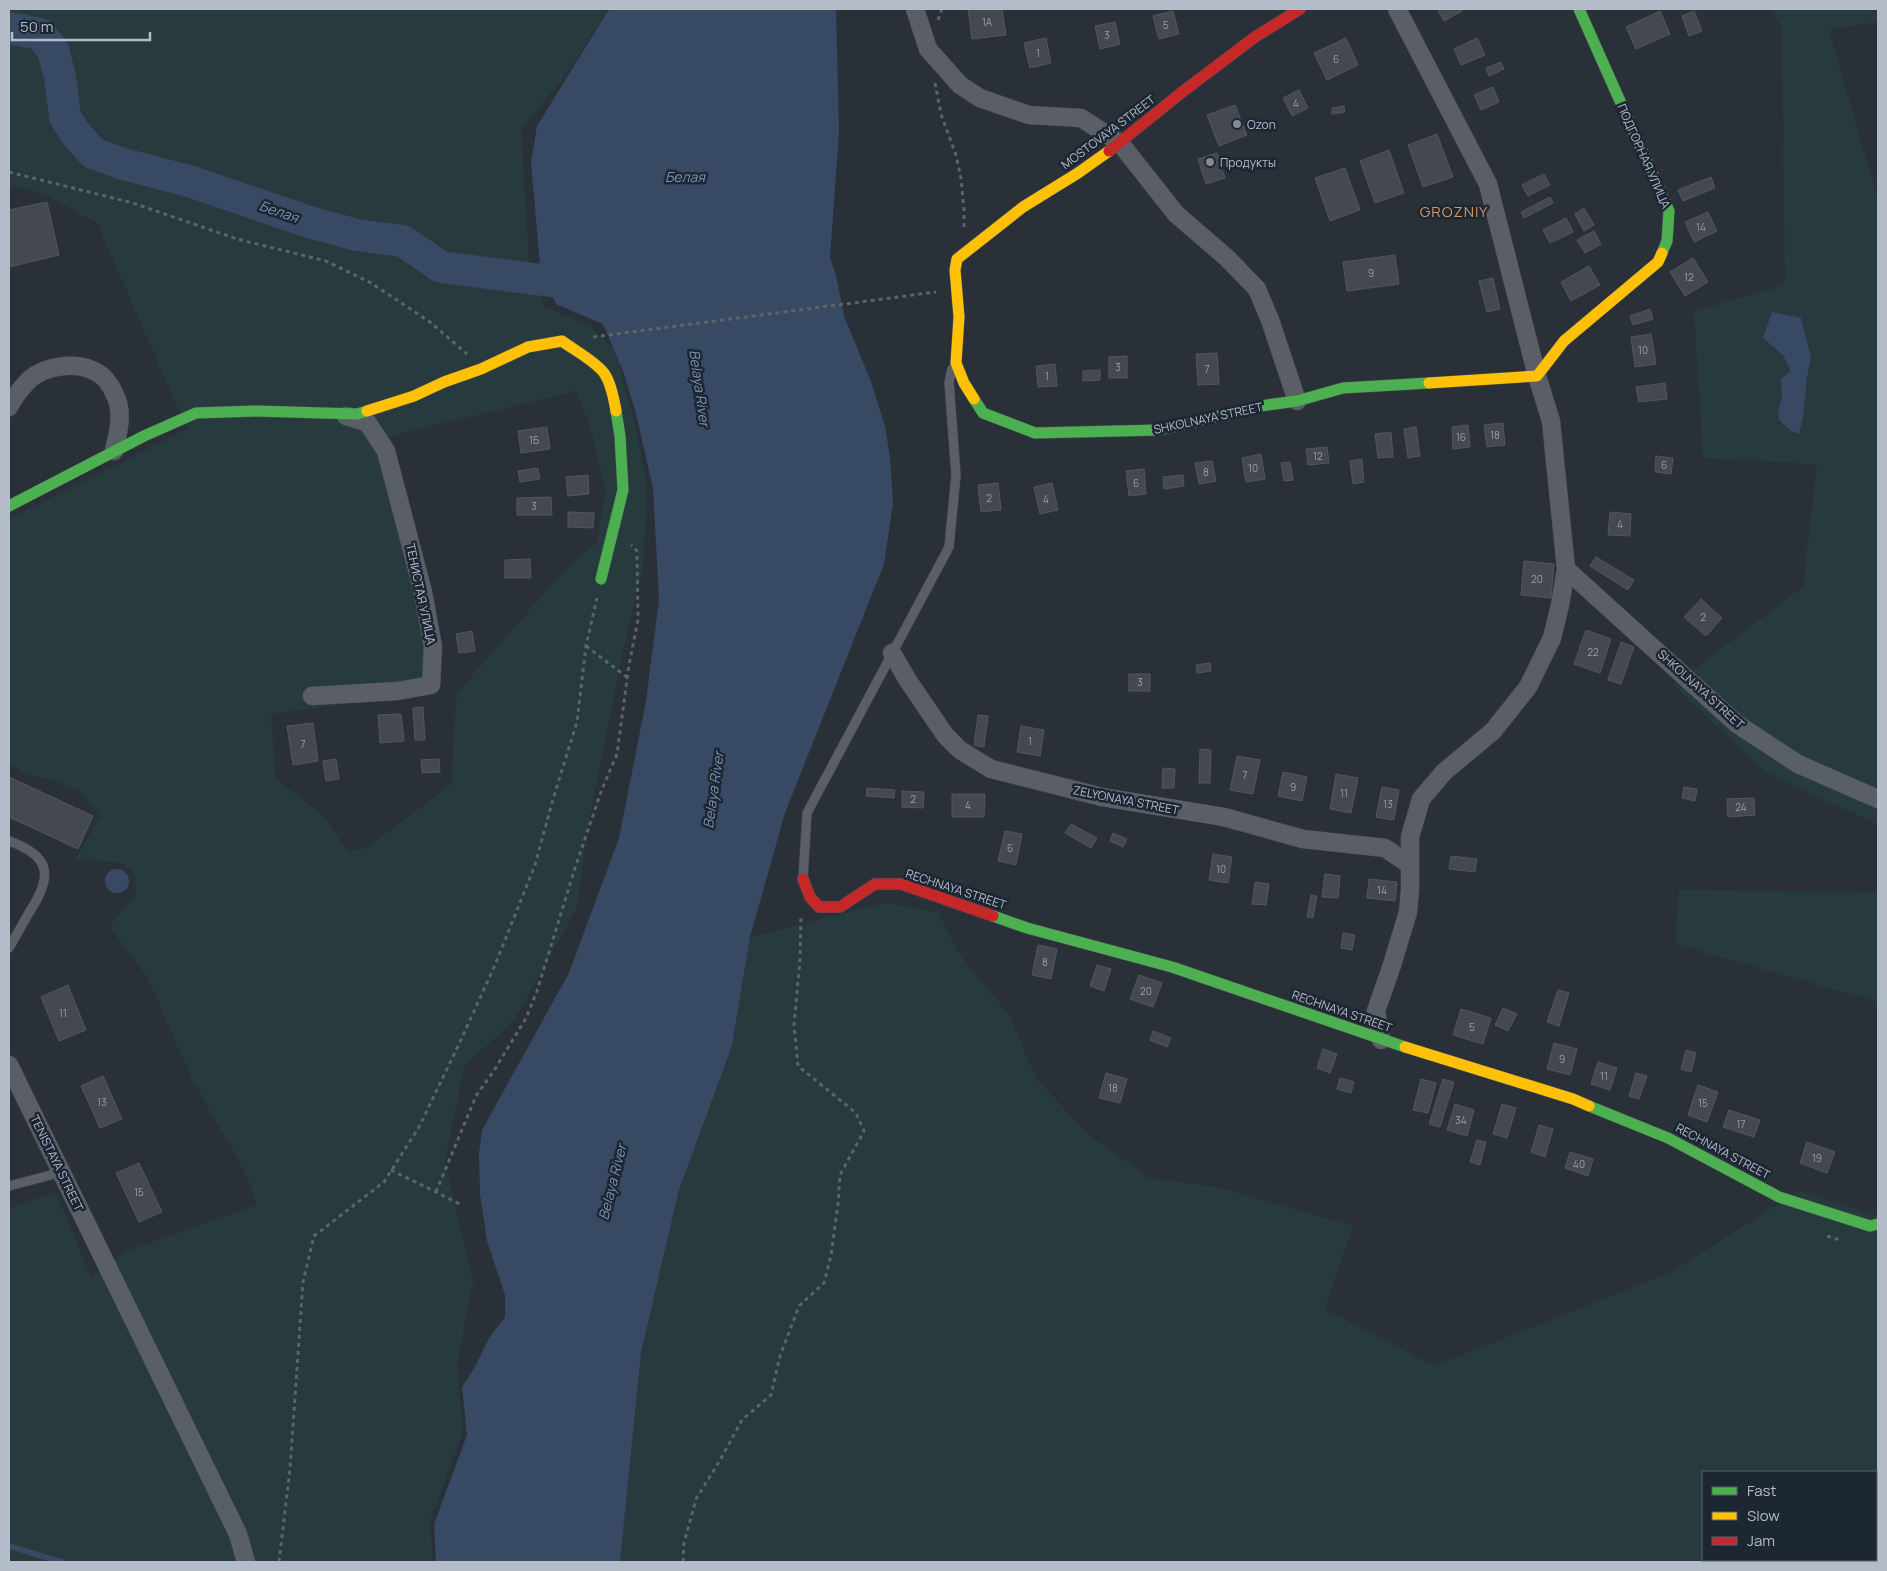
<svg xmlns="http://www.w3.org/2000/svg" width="1887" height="1571" font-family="Manrope,sans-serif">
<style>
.green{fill:#273a3e;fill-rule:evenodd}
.water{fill:#384963}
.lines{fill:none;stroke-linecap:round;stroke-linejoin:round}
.stream{stroke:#384963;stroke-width:5.5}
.river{stroke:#384963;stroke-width:32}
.building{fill:#444950;stroke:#52575f}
.lane-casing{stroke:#484c53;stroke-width:10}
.street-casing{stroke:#484c53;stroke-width:19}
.fast-casing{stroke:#484c53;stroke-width:12}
.slow-casing{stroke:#484c53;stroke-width:12}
.jam-casing{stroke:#484c53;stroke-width:12}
.path{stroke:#5d636a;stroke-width:3;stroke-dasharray:4 4;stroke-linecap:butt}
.lane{stroke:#5a5e66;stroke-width:9}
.street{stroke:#5a5e66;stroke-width:18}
.fast{stroke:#4caf50;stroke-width:11}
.slow{stroke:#ffc107;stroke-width:11}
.jam{stroke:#c62828;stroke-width:11}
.poi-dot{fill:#848b96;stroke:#1d2633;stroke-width:2}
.labels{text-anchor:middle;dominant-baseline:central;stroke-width:5;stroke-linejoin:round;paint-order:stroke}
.number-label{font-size:10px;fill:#989fab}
.poi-label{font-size:12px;fill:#b4bcc9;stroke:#1d2633;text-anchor:start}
.street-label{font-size:12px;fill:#b4bcc9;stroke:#1d2633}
.water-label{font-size:14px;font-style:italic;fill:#7c92b1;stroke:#1d2633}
.quarter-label{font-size:15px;letter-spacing:1px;fill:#d59563;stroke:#1d2633}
</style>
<rect width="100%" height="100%" fill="#2a3038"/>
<g class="green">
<path d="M9 9H608L570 70 521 129 529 263 544 307 590 326 618 352 624 384 637 433 647 484 644 561 620 665 590 818 576 910 514 1020 464 1067 445 1162 473 1281 457 1365 463 1432 430 1522 433 1562H9V1208L56 1192 91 1277 127 1251 257 1205 245 1172 193 1081 147 977 110 928 117 916 136 896 135 872 119 862 75 860 100 817 82 792 52 780 26 774 9 761V519L187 429 97 223 42 193 9 185ZM576 391 591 429 606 491 597 542 562 573 457 693 451 784 367 848 348 852 324 816 275 778 271 714 436 692 387 437Z"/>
<polygon points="1771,9 1878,9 1878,22 1829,30 1878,200 1878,825 1767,773 1673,685 1803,587 1817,464 1703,458 1694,311 1785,285 1782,28"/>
<polygon points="1679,890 1878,892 1878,1002 1675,944"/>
<path d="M884 903 938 912 961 956 1009 1015 1037 1080 1093 1138 1150 1178 1217 1187 1353 1226 1325 1309 1434 1366 1673 1271 1800 1190 1878 1216V1562H620L641 1353 679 1190 732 1046 750 937ZM1703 1472H1876V1560H1703Z"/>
</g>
<g class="water">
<polygon points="609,9 836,9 839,131 830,258 836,275 844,316 870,379 885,426 890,457 893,503 884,564 785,813 750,937 732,1046 679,1190 641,1353 620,1562 436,1562 434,1524 467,1435 462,1387 475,1367 489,1338 505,1317 505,1295 487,1241 480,1194 479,1153 482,1130 569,973 619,838 646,701 659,600 653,488 636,414 623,371 603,324 556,304 540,264 531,163 537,126"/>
<polygon points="1772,312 1801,318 1811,357 1807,377 1803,417 1799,434 1791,431 1779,420 1778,410 1782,399 1781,379 1791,371 1783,355 1763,338"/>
<circle cx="117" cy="881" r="12"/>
</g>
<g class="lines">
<polyline class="stream" points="9,1546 62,1562"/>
<polyline class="river" points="9,28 40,34 53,50 60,77 65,117 76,134 93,153 123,164 189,181 309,222 357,235 403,241 441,267 590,286"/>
</g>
<g class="building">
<polygon points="968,9 1002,9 1006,35 972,39"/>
<polygon points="1437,9 1461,9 1462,11 1444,21"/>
<polygon points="1173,11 1179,34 1159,39 1153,16"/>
<polygon points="1660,11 1670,34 1636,49 1626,27"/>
<polygon points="1694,11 1702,31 1689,36 1682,16"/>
<polygon points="1115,22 1120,44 1100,49 1095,26"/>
<polygon points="1046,38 1051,63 1030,68 1024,43"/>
<polygon points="1346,38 1358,65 1327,80 1314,53"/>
<polygon points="1477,38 1485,55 1461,65 1454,49"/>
<polygon points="1501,62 1504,69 1489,76 1486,68"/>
<polygon points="1493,87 1499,102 1481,110 1474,95"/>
<polygon points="1299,90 1308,108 1292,116 1283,98"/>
<polygon points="1235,105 1247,135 1219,146 1207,115"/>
<polygon points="1344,106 1345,112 1332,114 1332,108"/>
<polygon points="1437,134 1453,177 1423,187 1408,145"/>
<polygon points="1389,150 1404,193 1375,203 1360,161"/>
<polygon points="1217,153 1225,178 1206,184 1198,159"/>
<polygon points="1345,168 1360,210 1330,221 1315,178"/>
<polygon points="1544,174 1550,185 1528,196 1522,185"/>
<polygon points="1711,177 1715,188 1683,201 1678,190"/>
<polygon points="1550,197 1553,203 1524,218 1521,212"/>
<polygon points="47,202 59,255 9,267 9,210"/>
<polygon points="1584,208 1594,225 1584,231 1575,214"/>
<polygon points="1708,212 1717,231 1694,242 1685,222"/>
<polygon points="1566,218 1573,232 1550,243 1543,230"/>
<polygon points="1594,231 1601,244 1585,253 1577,240"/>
<polygon points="1395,255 1399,284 1347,291 1343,262"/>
<polygon points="1693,258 1708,282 1685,296 1670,272"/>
<polygon points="1589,266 1600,285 1571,301 1561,282"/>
<polygon points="1493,278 1500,309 1487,312 1479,281"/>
<polygon points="1650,309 1653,319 1633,325 1630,316"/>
<polygon points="1651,334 1656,364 1635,367 1631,337"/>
<polygon points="1217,353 1219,384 1198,385 1196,354"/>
<polygon points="1127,356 1127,378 1109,378 1109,357"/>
<polygon points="1055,364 1057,386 1038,387 1036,366"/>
<polygon points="1100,370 1100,380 1083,381 1083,371"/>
<polygon points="1665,383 1667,399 1639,402 1636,387"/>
<polygon points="1503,423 1505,445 1487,447 1484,425"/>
<polygon points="1468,425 1470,447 1453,449 1452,427"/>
<polygon points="547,427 550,449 521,453 518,431"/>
<polygon points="1416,427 1420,456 1408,458 1404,429"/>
<polygon points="1391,432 1393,457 1378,458 1375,434"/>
<polygon points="1327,447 1329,463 1308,465 1306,449"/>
<polygon points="1261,454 1265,479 1246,482 1242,458"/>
<polygon points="1656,456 1673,458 1671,474 1655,472"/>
<polygon points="1362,459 1364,482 1353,484 1350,461"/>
<polygon points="1212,461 1216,481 1199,484 1195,463"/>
<polygon points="1290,462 1293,480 1284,481 1281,463"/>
<polygon points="538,468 540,479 520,482 518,471"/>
<polygon points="1144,469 1146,494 1129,496 1126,471"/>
<polygon points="588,475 589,494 568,496 566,477"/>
<polygon points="1183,475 1184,486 1164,489 1163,477"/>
<polygon points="998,483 1001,510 981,512 978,485"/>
<polygon points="1052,483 1058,510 1040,514 1034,487"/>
<polygon points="551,497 552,515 517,515 517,498"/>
<polygon points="568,512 594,513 593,528 568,527"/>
<polygon points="1610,512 1631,514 1630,536 1608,535"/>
<polygon points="1596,557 1634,580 1628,590 1590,566"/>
<polygon points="530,559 531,578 505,578 505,560"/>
<polygon points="1524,561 1554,564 1551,598 1521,595"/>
<polygon points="1701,599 1722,618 1706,636 1684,617"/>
<polygon points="1586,630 1611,639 1600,673 1574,664"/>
<polygon points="472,631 475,651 459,653 456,634"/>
<polygon points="1621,642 1634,647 1621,684 1608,680"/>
<polygon points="1210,663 1211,671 1197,673 1196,665"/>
<rect x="1129" y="674" width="21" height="17"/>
<polygon points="423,707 425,740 415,740 413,708"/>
<polygon points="401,714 404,741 380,743 378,715"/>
<polygon points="978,715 988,716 984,747 974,745"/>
<polygon points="313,723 318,761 293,765 287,726"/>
<polygon points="1021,726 1044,730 1040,756 1017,752"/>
<polygon points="1200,749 1211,750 1210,783 1199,783"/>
<polygon points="1237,756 1260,760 1253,794 1230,790"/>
<polygon points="336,759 339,779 326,781 323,761"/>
<polygon points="439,759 440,772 422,773 421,760"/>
<polygon points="1163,768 1175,769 1174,788 1162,788"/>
<polygon points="1283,772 1307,777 1302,801 1278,796"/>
<polygon points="1336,774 1358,778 1351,813 1330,809"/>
<polygon points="9,777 93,816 78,849 9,817"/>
<polygon points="1382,787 1399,790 1394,820 1376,817"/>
<polygon points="1684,787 1697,789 1695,801 1682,798"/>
<polygon points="867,788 895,790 894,798 866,796"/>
<polygon points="902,791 924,792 923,808 902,807"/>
<polygon points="952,794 985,794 984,817 952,817"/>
<polygon points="1754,798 1755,815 1728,817 1727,799"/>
<polygon points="1071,824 1097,838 1091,848 1065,833"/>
<polygon points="1005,831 1022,834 1016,865 998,861"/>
<polygon points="1113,833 1127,839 1123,847 1110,841"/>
<polygon points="1213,854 1232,857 1228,883 1209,880"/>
<polygon points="1451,856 1477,859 1475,872 1449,869"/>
<polygon points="1325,874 1340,876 1338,898 1322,897"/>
<polygon points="1369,879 1397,882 1395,901 1367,898"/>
<polygon points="1255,882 1269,884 1266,905 1252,904"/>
<polygon points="1311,895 1317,896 1313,918 1307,917"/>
<polygon points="1343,933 1355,935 1352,950 1341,948"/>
<polygon points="1038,945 1057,949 1051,979 1032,975"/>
<polygon points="1097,965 1111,969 1104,991 1090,986"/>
<polygon points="1139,975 1162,983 1153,1007 1130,999"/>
<polygon points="68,985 86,1030 59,1041 41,997"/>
<polygon points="1558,990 1569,993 1559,1026 1547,1022"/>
<polygon points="1503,1008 1517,1014 1508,1031 1495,1025"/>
<polygon points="1461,1009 1491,1018 1483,1044 1453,1035"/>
<polygon points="1153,1031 1171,1038 1167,1047 1150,1040"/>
<polygon points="1554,1043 1577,1049 1570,1075 1547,1069"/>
<polygon points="1323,1049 1337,1054 1330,1073 1317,1068"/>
<polygon points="1686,1050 1696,1053 1691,1072 1681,1069"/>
<polygon points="1598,1062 1617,1068 1610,1090 1591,1084"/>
<polygon points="1106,1073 1127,1079 1120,1103 1099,1098"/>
<polygon points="1636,1073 1647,1076 1639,1099 1629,1096"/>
<polygon points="103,1076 122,1119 100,1128 81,1086"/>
<polygon points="1340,1078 1354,1082 1351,1093 1337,1089"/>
<polygon points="1421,1079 1436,1083 1428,1113 1413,1110"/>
<polygon points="1443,1079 1454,1082 1440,1127 1429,1124"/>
<polygon points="1698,1085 1718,1092 1707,1122 1688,1115"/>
<polygon points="1455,1104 1474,1110 1467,1136 1447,1130"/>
<polygon points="1502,1104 1516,1108 1507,1138 1493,1134"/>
<polygon points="1729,1110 1760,1120 1754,1137 1723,1127"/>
<polygon points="1539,1125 1553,1129 1545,1157 1531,1152"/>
<polygon points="1477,1140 1486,1142 1480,1165 1470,1162"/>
<polygon points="1807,1142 1835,1152 1827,1173 1800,1163"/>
<polygon points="1570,1152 1593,1159 1588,1176 1565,1168"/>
<polygon points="139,1163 162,1212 139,1222 116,1173"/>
</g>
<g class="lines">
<defs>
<g id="lane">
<path d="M9 841C51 856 53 876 30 911 23 923 16 936 9 948"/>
<polyline points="803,879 807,813 949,547 956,475 949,382 952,369"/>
<polyline points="9,1186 62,1172"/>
</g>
<g id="street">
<polyline points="915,9 928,49 960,85 980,98 1029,115 1081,118 1120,143 1176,214 1227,258 1257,289 1270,320 1297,401"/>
<path d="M9 407C14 397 22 387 30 379 45 366 74 362 92 370 103 374 111 385 115 395 124 412 118 433 114 451"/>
<polyline points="1566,569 1737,724 1798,764 1878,799"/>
<polyline points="892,653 907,679 945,735 960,750 991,769 1102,797 1224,817 1303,839 1385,848 1410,865"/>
<polyline points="312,696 398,691 431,685 433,647 423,592 386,451 367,422 346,416"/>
<polyline points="1381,1040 1376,1011 1392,965 1408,912 1410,890 1410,837 1421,799 1444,772 1493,731 1528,687 1552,638 1560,605 1566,569 1551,421 1537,376 1488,184 1397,9"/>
<polyline points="9,1065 238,1534 246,1562"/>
</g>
<g id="fast">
<polyline points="1579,9 1669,211 1667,241 1662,253"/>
<polyline points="974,399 983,413 1035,433 1159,430 1267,405 1297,401 1343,388 1429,383"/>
<polyline points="9,506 144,436 196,413 256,411 357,414 367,411"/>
<polyline points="601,579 623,490 620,436 616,411"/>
<polyline points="993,916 1027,928 1172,967 1405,1047"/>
<polyline points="1589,1106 1668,1138 1779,1197 1870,1226 1878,1224"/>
</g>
<g id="slow">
<polyline points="1429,383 1537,376 1564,341 1658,262 1662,253"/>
<polyline points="974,399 964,383 956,363 959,317 955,270 957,259 1023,207 1078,173 1109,151"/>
<path d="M367 411 414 396 444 382 481 369 528 347 562 341C574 350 595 361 604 373 611 383 614 399 616 411"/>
<polyline points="1405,1047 1573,1099 1589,1106"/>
</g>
<g id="jam">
<polyline points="1109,151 1181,93 1255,37 1300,9"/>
<polyline points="803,879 810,897 819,907 840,907 875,884 901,884 993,916"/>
</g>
</defs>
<use href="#lane" class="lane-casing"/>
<use href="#street" class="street-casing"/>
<use href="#fast" class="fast-casing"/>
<use href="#slow" class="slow-casing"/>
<use href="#jam" class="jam-casing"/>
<g class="path">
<polyline points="938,20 942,9"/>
<polyline points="935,83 941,114 956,155 961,178 964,211 964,228"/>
<polyline points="9,172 133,203 237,239 326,261 371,283 430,322 467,354"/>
<polyline points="593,337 936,292"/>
<polyline points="586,646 628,678"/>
<polyline points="391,1170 460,1204"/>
<polyline points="436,1192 476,1096 495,1069 526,1018 537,991 575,868 602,789 617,754 629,665 638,620 637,551 631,545"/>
<polyline points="1827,1236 1840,1240"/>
<polyline points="279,1562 290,1469 303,1282 314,1236 384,1182 419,1127 460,1042 495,965 535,865 553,799 577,722 586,646 597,598"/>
<polyline points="683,1562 684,1543 696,1499 719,1462 742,1420 771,1395 780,1356 799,1306 824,1283 831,1255 838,1204 840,1175 864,1131 856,1113 798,1066 794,1025 800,960 801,917"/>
</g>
<use href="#lane" class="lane"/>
<use href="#street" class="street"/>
<use href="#fast" class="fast"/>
<use href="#slow" class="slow"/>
<use href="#jam" class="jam"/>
</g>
<g class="poi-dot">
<circle cx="1237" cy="124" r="5"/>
<circle cx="1210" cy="162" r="5"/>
</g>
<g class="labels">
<g class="number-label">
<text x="987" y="22">1А</text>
<text x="1166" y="25">5</text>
<text x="1107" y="35">3</text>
<text x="1038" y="53">1</text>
<text x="1336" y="59">6</text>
<text x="1296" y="103">4</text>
<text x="1701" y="227">14</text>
<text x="1371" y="273">9</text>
<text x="1689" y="277">12</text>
<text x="1643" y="350">10</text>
<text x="1118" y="367">3</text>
<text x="1207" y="369">7</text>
<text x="1047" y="376">1</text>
<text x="1495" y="435">18</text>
<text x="1461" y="437">16</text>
<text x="534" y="440">1Б</text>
<text x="1318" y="456">12</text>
<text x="1664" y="465">6</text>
<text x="1253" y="468">10</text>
<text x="1206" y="472">8</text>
<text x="1136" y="483">6</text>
<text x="989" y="498">2</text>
<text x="1046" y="499">4</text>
<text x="534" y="506">3</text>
<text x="1620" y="524">4</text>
<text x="1537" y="579">20</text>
<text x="1703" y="617">2</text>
<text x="1593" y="652">22</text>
<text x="1140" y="682">3</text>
<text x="1030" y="741">1</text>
<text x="303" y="744">7</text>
<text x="1245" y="775">7</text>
<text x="1293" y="787">9</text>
<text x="1344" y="793">11</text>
<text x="913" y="799">2</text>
<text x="1388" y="804">13</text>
<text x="968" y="805">4</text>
<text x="1741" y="807">24</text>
<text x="1010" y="848">6</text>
<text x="1221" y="869">10</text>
<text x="1382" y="890">14</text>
<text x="1045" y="962">8</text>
<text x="1146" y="991">20</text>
<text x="63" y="1013">11</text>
<text x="1472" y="1027">5</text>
<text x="1562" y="1059">9</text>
<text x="1604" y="1076">11</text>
<text x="1113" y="1088">18</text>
<text x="102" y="1102">13</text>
<text x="1703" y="1103">15</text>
<text x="1461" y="1120">34</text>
<text x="1741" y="1124">17</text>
<text x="1817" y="1158">19</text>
<text x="1579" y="1164">40</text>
<text x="139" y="1192">15</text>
</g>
<g class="poi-label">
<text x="1247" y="124">Ozon</text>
<text x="1220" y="162">Продукты</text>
</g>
<g class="street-label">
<text transform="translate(1108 132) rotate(-37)">MOSTOVAYA STREET</text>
<text transform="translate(1644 156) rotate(66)">ПОДГОРНАЯ УЛИЦА</text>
<text transform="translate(1208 418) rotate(-12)">SHKOLNAYA STREET</text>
<text transform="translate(421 594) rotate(78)">ТЕНИСТАЯ УЛИЦА</text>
<text transform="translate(1701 689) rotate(42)">SHKOLNAYA STREET</text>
<text transform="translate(1126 800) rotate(11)">ZELYONAYA STREET</text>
<text transform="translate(956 889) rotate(18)">RECHNAYA STREET</text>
<text transform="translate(1342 1011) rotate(19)">RECHNAYA STREET</text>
<text transform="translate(1723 1151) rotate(28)">RECHNAYA STREET</text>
<text transform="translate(57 1163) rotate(64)">TENISTAYA STREET</text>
</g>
<g class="water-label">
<text x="685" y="176">Белая</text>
<text transform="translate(279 211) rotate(19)">Белая</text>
<text transform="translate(700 388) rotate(82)">Belaya River</text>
<text transform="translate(713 790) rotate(-82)">Belaya River</text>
<text transform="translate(612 1182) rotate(-76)">Belaya River</text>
</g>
<g class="quarter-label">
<text x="1454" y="211">GROZNIY</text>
</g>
</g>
<rect width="1887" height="1571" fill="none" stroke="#b4bcc9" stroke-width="20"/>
<rect x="1702" y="1471" width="175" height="90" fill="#1d2633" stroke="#59626f"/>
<rect x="1712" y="1487" width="25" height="8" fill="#4caf50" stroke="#59626f"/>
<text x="1747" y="1496" font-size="15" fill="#b4bcc9">Fast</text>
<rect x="1712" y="1512" width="25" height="8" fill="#ffc107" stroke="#59626f"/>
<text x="1747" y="1521" font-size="15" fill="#b4bcc9">Slow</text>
<rect x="1712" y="1537" width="25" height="8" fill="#c62828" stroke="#59626f"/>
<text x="1747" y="1546" font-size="15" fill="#b4bcc9">Jam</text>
<path d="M12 32v8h138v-8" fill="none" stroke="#b4bcc9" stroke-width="2.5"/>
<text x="20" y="32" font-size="15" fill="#b4bcc9" stroke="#1d2633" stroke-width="4" paint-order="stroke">50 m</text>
</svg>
